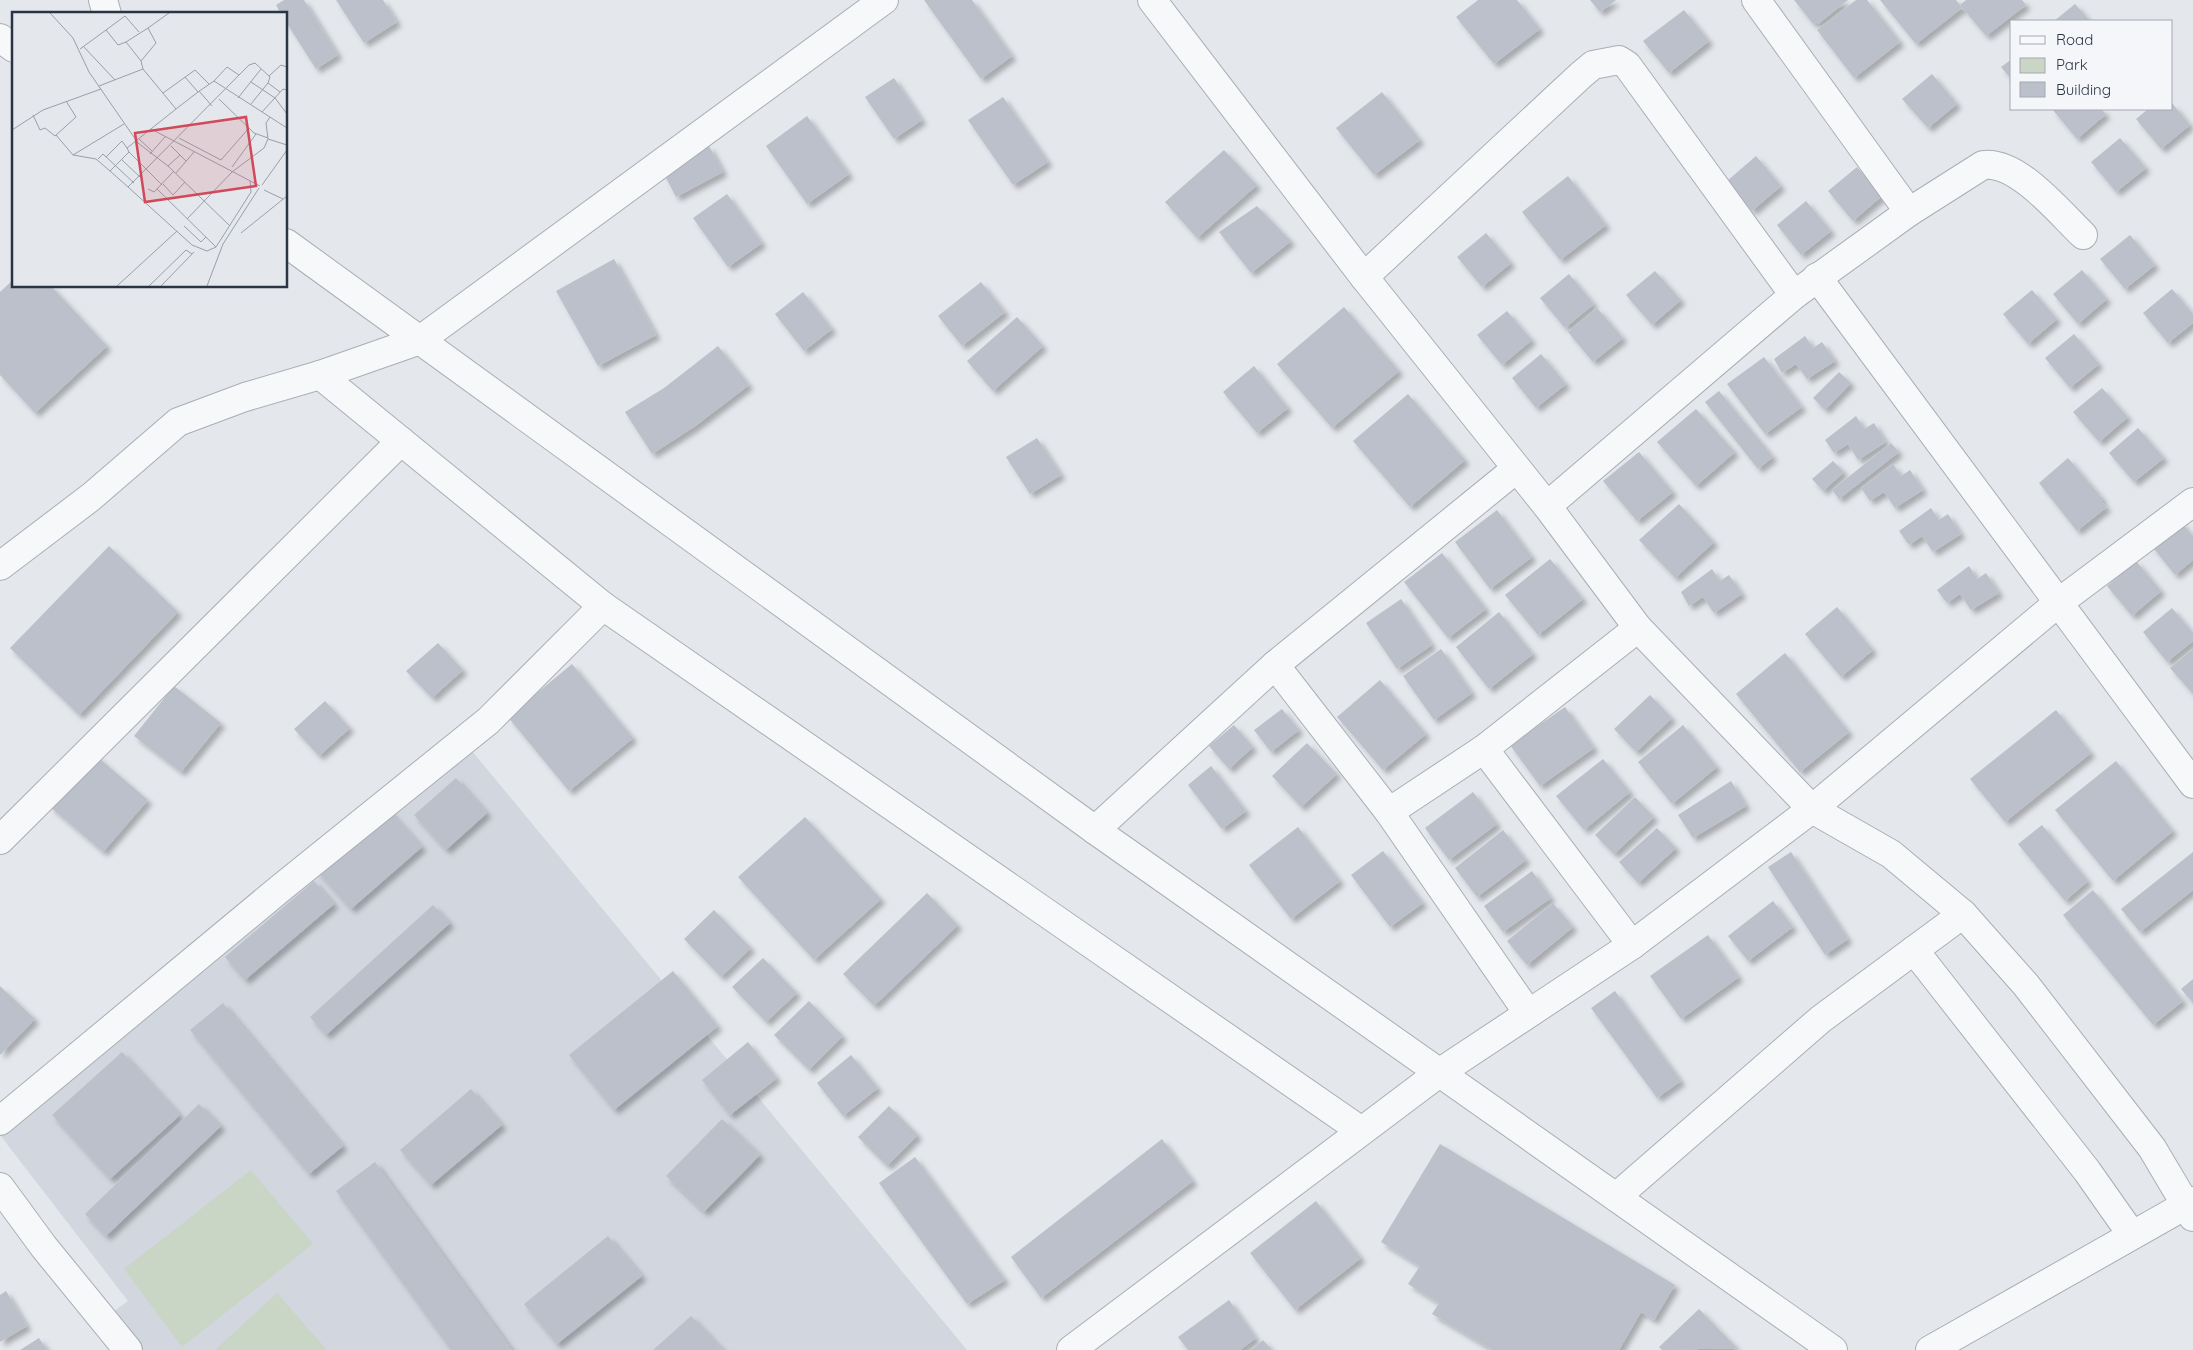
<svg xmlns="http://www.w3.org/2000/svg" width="2193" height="1350" font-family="Quicksand,sans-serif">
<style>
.built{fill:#d2d6de}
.green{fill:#c9d6c5}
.building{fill:#bbc0ca;filter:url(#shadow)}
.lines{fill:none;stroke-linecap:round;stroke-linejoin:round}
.minor-casing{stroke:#a9aeb7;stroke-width:30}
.minor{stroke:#f7f8fa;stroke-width:28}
.inset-road{fill:none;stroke:#9a9fa9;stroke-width:1}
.view{fill:#d1495b;fill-opacity:0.15;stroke:#d1495b;stroke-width:2.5}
.inset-edge{fill:none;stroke:#2b3445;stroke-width:2.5}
</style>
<defs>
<filter id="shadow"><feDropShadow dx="4.5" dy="4.5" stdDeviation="2.5" flood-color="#0004"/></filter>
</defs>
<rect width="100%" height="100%" fill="#e4e7ec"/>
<polygon class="built" points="467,745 967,1350 139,1350 109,1315 128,1301 0,1135"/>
<g class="green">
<polygon points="251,1170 313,1244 182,1347 124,1269"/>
<polygon points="277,1293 327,1350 215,1350"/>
</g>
<g class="building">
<polygon points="284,0 304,0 338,55 316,69 286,22 286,14 281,14 276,5"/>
<polygon points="336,0 383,0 397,22 364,43"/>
<polygon points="924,0 972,0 1012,56 981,79"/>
<polygon points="1478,0 1517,0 1540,29 1494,64 1456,17"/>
<polygon points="1590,0 1616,0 1600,12"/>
<polygon points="1794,0 1848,0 1818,24 1816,22 1813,24"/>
<polygon points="1856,0 1867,0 1900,42 1854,78 1817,30"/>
<polygon points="1880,0 1956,0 1962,8 1916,44"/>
<polygon points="1966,0 2022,0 2026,5 1986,36 1960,5"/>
<polygon points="2075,4 2090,21 2054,21"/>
<polygon points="1684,10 1709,41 1669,73 1643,41"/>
<polygon points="2012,59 2012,80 2001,67"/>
<polygon points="1932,74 1957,104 1928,128 1902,99"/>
<polygon points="894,78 922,120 894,139 865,97"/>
<polygon points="1382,92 1420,140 1374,175 1336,128"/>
<polygon points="1003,97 1048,162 1013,185 968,120"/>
<polygon points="2172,103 2190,125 2161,149 2136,119 2148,109 2172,109"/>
<polygon points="2052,109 2101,109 2106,114 2077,139"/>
<polygon points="807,116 849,174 807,204 766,146"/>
<polygon points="2120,138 2146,168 2116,192 2091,162"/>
<polygon points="709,146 723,172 676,197 662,170"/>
<polygon points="1224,150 1257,185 1197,238 1165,202"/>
<polygon points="1756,156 1781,186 1752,211 1727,181"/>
<polygon points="1857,167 1882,196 1853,221 1828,191"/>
<polygon points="1568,176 1606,225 1560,260 1522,212"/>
<polygon points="727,194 762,243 728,267 693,218"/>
<polygon points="1806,201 1831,231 1801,255 1777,225"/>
<polygon points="1257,206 1291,241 1251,273 1219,232"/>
<polygon points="1486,233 1511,263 1482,287 1457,257"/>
<polygon points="2130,235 2155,265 2125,289 2100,259"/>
<polygon points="614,259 656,335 598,366 556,291"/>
<polygon points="2082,270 2107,299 2078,324 2053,294"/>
<polygon points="1655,271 1681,300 1652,325 1626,295"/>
<polygon points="1569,274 1594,304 1565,328 1540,298"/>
<polygon points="14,279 14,286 51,286 107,346 35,413 0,375 0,292"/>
<polygon points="981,282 1005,312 962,346 938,316"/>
<polygon points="2172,289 2193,314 2193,323 2168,343 2143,313"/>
<polygon points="2032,290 2057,319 2028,344 2003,314"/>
<polygon points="803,292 832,329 804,351 775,314"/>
<polygon points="1344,307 1399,371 1332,428 1277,364"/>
<polygon points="1597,308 1623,338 1593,362 1568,332"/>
<polygon points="1507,311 1532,340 1502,365 1477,335"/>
<polygon points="1017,317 1043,346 993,391 967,361"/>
<polygon points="2074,334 2099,364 2070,388 2045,358"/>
<polygon points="1805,336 1813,348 1822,342 1835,361 1807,379 1796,364 1782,373 1774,359"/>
<polygon points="718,346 749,385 694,427 652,454 625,412 664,388"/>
<polygon points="1541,354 1566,384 1536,408 1512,378"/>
<polygon points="1764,357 1802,407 1765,434 1727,384"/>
<polygon points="1254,366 1288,408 1257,433 1223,392"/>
<polygon points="1839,372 1851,383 1825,410 1813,398"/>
<polygon points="2102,388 2128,417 2099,442 2073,412"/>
<polygon points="1719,391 1773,457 1758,469 1705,402"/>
<polygon points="1408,394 1465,460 1410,507 1353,441"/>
<polygon points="1696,409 1735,452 1696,486 1657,442"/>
<polygon points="1856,416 1864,429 1874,423 1886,442 1858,460 1848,444 1834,453 1825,440"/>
<polygon points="2138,428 2164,458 2134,482 2109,453"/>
<polygon points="1037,438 1061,475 1030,494 1006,457"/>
<polygon points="1891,443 1899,452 1839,499 1832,490"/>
<polygon points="1639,452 1673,492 1637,521 1603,481"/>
<polygon points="2068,458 2103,499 2101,501 2107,507 2077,531 2039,483"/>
<polygon points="1833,461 1844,472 1823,491 1812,479"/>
<polygon points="1893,464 1901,476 1910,470 1923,490 1895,508 1884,492 1870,501 1861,488"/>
<polygon points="1679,504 1714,542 1675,578 1639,540"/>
<polygon points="1931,508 1939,520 1948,514 1961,534 1933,552 1922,536 1909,545 1899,531"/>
<polygon points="1497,510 1532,557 1490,589 1455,542"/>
<polygon points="2180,521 2193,536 2193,560 2175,575 2151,545"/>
<polygon points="109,546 178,612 79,715 10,648"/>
<polygon points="1442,553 1486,609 1448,638 1404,582"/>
<polygon points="1550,559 1583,599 1538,635 1505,595"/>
<polygon points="2136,561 2161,591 2132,616 2107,586"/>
<polygon points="1969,566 1977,579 1986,573 1999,593 1971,610 1960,594 1947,603 1937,590"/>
<polygon points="1712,569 1720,581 1729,575 1742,594 1714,613 1703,597 1689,606 1681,592"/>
<polygon points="1401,599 1432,645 1397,669 1366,623"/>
<polygon points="1837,607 1873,650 1841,677 1805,634"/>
<polygon points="2172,608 2193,633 2193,641 2167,662 2143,632"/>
<polygon points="1499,612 1533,654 1489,689 1456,647"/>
<polygon points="438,643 463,670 432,698 406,671"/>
<polygon points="1441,649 1472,693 1434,720 1403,676"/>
<polygon points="2193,649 2193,694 2170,668"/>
<polygon points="1785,653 1849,732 1800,772 1736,694"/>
<polygon points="572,664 633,738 569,791 508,717"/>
<polygon points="1380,680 1426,734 1383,770 1337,717"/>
<polygon points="174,686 221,723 181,772 134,736"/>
<polygon points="1650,695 1672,718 1636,752 1614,729"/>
<polygon points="325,701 350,728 319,756 294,729"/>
<polygon points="1565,707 1594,748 1540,786 1510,745"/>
<polygon points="1282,709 1299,730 1271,752 1254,730"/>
<polygon points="2056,710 2091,753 2005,822 1970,779"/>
<polygon points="1234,725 1253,747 1229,769 1209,746"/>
<polygon points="1683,725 1717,767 1672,804 1638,762"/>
<polygon points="1307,743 1337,774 1301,807 1272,776"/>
<polygon points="94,754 148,800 103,852 49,806"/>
<polygon points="1603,759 1630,792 1584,830 1556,796"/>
<polygon points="2116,761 2173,831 2113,881 2055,810"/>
<polygon points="1211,766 1246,811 1222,829 1188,785"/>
<polygon points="456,778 487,813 446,850 414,815"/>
<polygon points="1731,781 1746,806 1693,838 1678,815"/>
<polygon points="1473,792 1497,824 1449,860 1425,828"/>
<polygon points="1635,797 1654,817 1614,854 1595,835"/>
<polygon points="387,808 422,847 351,909 316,870"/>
<polygon points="805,817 881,899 814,960 738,877"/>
<polygon points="2042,825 2088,881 2065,901 2018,844"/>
<polygon points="1298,827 1340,881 1291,919 1249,865"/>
<polygon points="1657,828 1676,848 1638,883 1619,862"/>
<polygon points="1503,830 1526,860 1477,897 1455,868"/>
<polygon points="1383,851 1423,903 1390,927 1351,875"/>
<polygon points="1791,852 1848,939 1825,955 1768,867"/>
<polygon points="2193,852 2193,890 2140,932 2121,909"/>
<polygon points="1532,871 1551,898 1503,932 1484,906"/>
<polygon points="314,881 334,904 245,980 225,957"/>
<polygon points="2093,890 2183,1001 2153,1025 2063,915"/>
<polygon points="927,893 958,925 874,1006 843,974"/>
<polygon points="1773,901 1793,927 1748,961 1728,936"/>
<polygon points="1553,903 1573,927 1527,965 1507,941"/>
<polygon points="433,905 450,923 326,1035 310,1017"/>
<polygon points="714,910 751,948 721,977 684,939"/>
<polygon points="1708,935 1739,977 1681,1019 1650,976"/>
<polygon points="763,958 797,993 766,1022 732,987"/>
<polygon points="673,971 718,1026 614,1110 569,1055"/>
<polygon points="2193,979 2193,1003 2181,989"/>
<polygon points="0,986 35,1019 0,1055"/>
<polygon points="1615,991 1681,1081 1657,1098 1591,1008"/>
<polygon points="809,1001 843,1036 809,1070 774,1035"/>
<polygon points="223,1003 343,1146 309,1174 190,1030"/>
<polygon points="748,1042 777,1078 730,1115 702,1080"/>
<polygon points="122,1052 180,1115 110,1179 52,1115"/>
<polygon points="851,1055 878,1088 843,1116 817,1083"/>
<polygon points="471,1089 502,1125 431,1185 400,1150"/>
<polygon points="199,1104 221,1126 106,1236 85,1214"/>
<polygon points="889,1106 918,1135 887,1166 858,1137"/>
<polygon points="722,1119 760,1155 704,1212 666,1176"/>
<polygon points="1162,1139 1193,1181 1041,1298 1011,1257"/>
<polygon points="1440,1144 1675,1285 1654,1320 1641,1312 1619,1350 1493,1350 1432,1314 1439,1303 1408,1284 1420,1266 1381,1242"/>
<polygon points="915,1157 1005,1280 967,1304 879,1183"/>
<polygon points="375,1162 512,1350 451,1350 336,1191"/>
<polygon points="1316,1201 1361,1258 1295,1310 1250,1253"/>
<polygon points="608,1236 642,1276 557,1344 524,1304"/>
<polygon points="6,1291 27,1326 0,1342 0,1295"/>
<polygon points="1229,1300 1256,1338 1240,1350 1188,1350 1178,1337"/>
<polygon points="1699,1309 1737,1348 1662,1350 1659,1347"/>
<polygon points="691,1316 723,1350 653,1350"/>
<polygon points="39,1338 47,1350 20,1350"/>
<polygon points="1263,1340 1272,1350 1251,1350"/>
</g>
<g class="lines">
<defs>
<g id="minor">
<polyline points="103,0 107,14"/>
<polyline points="1152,0 1364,277 1547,506 1638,628 1812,809 1891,854 1963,914 2026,985 2152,1148 2193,1217"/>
<polyline points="1756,0 1909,212"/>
<polyline points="0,38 14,48"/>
<polyline points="286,243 1095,830 1833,1350"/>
<polyline points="1364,277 1581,75 1593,65 1619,60 1627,65 1794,295"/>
<polyline points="1817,277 2193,784"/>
<polyline points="320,375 603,606"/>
<path d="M1547 506 1794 295 1909 212 1983 165C2017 160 2059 212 2083 235"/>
<polyline points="0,566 91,497 178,422 245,397 320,375 420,340 884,0"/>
<polyline points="1275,665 1389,812 1528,1013"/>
<polyline points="1484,749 1632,945"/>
<polyline points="1389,812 1484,749 1638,628"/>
<polyline points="1095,830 1275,665 1516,469"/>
<polyline points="0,840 401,441"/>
<polyline points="1914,950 2087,1171 2132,1235"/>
<polyline points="0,1121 282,887 488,721 603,606 1360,1130"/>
<polyline points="0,1187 44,1247 128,1350"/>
<polyline points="1616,1197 1821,1019 1963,914"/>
<polyline points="1071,1350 1439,1073 1632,945 1812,809 2058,603 2193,502"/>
<polyline points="1930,1350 2193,1201"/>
</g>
</defs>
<use href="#minor" class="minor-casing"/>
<use href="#minor" class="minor"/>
</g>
<g transform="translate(12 12)">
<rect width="275" height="275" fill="#e4e7ec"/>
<path class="inset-road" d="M38 1 61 26 77 60 126 131 156 154 218 214M94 18 113 4 127 20M114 30 136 16M71 34 103 68M68 37 94 18 106 33 114 30 129 49M227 63 215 55 202 69 275 116M257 64 269 53 275 55M239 70 263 86 275 102M87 74 131 57M187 79 200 94M186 80 202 69M151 81 183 58 197 72M226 86 249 57M207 87 242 121 256 126M239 92 256 71M164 97 186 80 173 65M250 100 271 77 275 78M21 103 28 118 33 116 43 124 64 105 54 89M139 117 248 174M0 118 31 98 89 77M44 123 61 143M167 126 209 148 237 116M127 127 140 139M256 127 275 133M159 134 174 149M117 140 115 136 164 97 131 57 129 49 144 31 136 16 157 1M138 142 153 125M94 145 110 129 115 136M86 147 91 142 122 171M110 148 128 165M156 154 168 143M220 155 244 122M98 159 84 147 61 143 112 112M164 161 182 140M238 169 239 180 204 235 195 239 180 233 116 175 237 53 243 51 258 65 256 71 268 80M151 172 161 183 173 170M250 173 275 138M116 175 98 159 117 140 150 173M136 177 142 180 162 159M145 177 204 235M252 178 271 187M175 207 220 160 252 136 256 127 254 111 258 105M172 214 189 230 194 225M229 221 275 184M105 274 165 219M137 274 174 238 180 242M149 274 182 240M195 274 211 232 247 176"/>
<path class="view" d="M234 105 244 174 133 190 123 121Z"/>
<rect width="275" height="275" class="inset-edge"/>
</g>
<rect x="2010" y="20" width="162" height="90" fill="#f4f6f9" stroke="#a4a8b1"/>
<rect x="2020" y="36" width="25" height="8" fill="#f7f8fa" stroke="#a4a8b1"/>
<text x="2056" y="45" font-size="15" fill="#2b3445">Road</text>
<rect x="2020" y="58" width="25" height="15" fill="#c9d6c5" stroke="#a4a8b1"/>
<text x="2056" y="70" font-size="15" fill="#2b3445">Park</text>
<rect x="2020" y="82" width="25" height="15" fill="#bbc0ca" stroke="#a4a8b1"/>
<text x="2056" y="95" font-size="15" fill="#2b3445">Building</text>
</svg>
